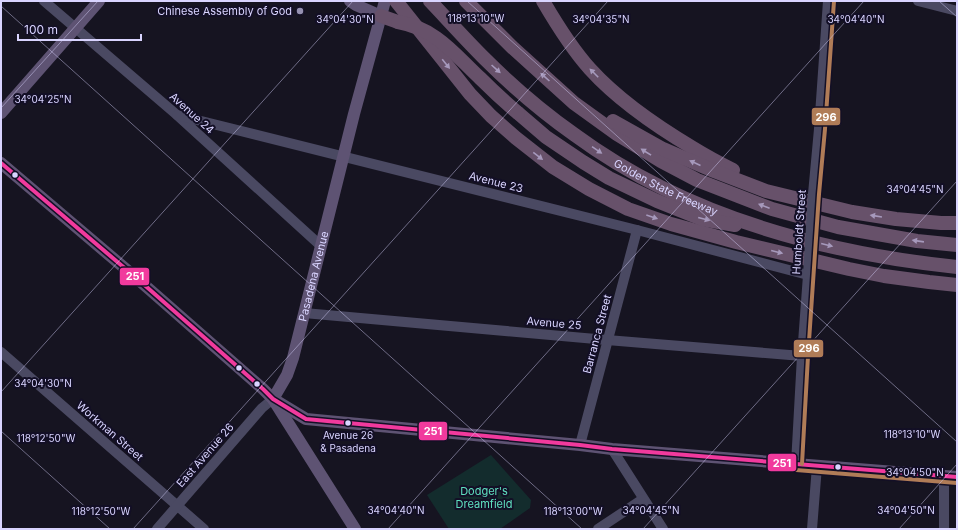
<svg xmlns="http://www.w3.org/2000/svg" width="958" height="530" font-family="Inter,sans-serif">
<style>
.green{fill:#132c2d}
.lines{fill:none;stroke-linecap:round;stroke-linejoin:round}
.minor{stroke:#4a4962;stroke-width:10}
.major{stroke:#5e5373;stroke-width:12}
.highway{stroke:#67516a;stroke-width:14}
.minor-bridge{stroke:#4a4962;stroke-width:10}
.highway-bridge{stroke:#67516a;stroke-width:14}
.bus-1-casing{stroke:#130f26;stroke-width:7}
.bus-2-casing{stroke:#130f26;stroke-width:7}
.bus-1{stroke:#f13a9d;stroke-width:4}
.bus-2{stroke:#b07c57;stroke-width:4}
.oneway{fill:#a699bc}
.ticks{fill:none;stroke:#d9d4ff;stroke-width:1;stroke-opacity:0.45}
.poi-dot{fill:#9591b1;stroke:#130f26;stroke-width:1.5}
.bus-dot{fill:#d9d4ff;stroke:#130f26;stroke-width:1.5}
.labels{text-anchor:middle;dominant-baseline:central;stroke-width:4;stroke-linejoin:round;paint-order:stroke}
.bus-label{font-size:10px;fill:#d9d4ff;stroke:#130f26}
.poi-label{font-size:11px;fill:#d9d4ff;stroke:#130f26;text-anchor:end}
.street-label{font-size:11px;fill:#d9d4ff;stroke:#130f26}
.park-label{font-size:11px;fill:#5fe0c0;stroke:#130f26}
.ticks-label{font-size:10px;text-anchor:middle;fill:#d9d4ff;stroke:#130f26;stroke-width:4;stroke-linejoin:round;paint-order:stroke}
.line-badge{stroke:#130f26;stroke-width:1.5}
.badge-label{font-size:11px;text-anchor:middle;font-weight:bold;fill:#fff}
</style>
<rect width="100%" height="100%" fill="#161421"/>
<polygon class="green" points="491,455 531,500 530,508 500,529 449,529 427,495"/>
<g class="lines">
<g class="minor">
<polyline points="44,1 177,115 321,246"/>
<polyline points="918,1 957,11"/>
<polyline points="177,115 637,230 808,275 802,356 796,464"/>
<polyline points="813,194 819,129 828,1"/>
<polyline points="304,313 607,340 802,356"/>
<polyline points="1,352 204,529"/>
<polyline points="580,445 637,230"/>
<polyline points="612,449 663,529"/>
<polyline points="157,529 262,408 273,399"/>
<polyline points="598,529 643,499"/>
<polyline points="812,529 817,466"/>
<polyline points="944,529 944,476"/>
</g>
<g class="major">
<polyline points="350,1 356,5 381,16"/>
<polyline points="1,113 99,1"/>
<polyline points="1,163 141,282 263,389 273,399 355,529"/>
<polyline points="273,399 306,419 580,445 612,449 957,477"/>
<path id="s1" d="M273 399 287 375 293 358 354 114 385 1"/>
</g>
<g class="highway">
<polyline points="396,1 470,94 491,116 516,138 553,167 589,189 628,209 671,224 736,242 849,269 884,276 929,282 957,285"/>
<path id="s2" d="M430 1C448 20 466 40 484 58 512 86 544 113 575 135 685 216 823 253 957 267"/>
<polyline points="466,1 512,47 574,103 617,134 661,161 697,180 772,209 838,227 917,241 957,245"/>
<path d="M543 1C557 25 571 48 590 69 619 101 656 126 693 148 706 156 719 163 733 170"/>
<polyline points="381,16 398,22"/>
<polyline points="518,113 546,137 583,162 609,178 657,201 702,219 735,225"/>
<polyline points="613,121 663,149 714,171 766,191 852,212 896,219 941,223 957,223"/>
</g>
<polyline class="minor-bridge" points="808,275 813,194"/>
<path class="highway-bridge" d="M398 22C437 29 454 54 481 79 493 91 505 102 518 113"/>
<defs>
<polyline id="bus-1" points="1,163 141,282 263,389 273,399 306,419 580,445 612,449 957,477"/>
<g id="bus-2">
<polyline points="802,464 808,356 819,194 825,129 834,1"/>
<polyline points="796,470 957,483"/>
</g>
</defs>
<use href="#bus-1" class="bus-1-casing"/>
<use href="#bus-2" class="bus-2-casing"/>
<use href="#bus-1" class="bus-1"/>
<use href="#bus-2" class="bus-2"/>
</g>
<defs><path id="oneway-solid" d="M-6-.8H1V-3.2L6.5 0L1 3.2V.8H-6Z"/></defs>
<g class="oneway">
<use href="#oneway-solid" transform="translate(446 64) rotate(51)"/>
<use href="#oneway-solid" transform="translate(496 69) rotate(42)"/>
<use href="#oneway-solid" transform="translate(594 73) rotate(-135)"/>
<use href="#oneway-solid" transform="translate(545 77) rotate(-138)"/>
<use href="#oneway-solid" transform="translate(597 150) rotate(34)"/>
<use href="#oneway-solid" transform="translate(646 152) rotate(-148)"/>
<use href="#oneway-solid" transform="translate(538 156) rotate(38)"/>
<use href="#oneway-solid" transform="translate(695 163) rotate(-156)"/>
<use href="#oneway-solid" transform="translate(764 206) rotate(-159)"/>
<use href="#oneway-solid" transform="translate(876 216) rotate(-171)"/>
<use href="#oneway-solid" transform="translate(652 217) rotate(19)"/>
<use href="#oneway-solid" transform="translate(704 219) rotate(15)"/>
<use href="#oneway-solid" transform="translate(918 241) rotate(-172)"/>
<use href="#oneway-solid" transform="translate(827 245) rotate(14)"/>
<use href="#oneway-solid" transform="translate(777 252) rotate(14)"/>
</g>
<path class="ticks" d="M467 1 957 442M939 1 957 17M1 6 582 529M1 108 98 1M1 392 353 1M1 431 110 529M133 529 608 1M388 529 864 1M643 529 957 181M899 529 957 464"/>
<circle class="poi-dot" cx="300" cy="11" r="4"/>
<g class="bus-dot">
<circle cx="15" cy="175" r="3.5"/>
<circle cx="239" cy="368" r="3.5"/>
<circle cx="257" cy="384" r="3.5"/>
<circle cx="348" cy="423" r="3.5"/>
<circle cx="838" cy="467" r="3.5"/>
</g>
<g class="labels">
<g class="bus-label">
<text x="348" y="435">Avenue 26<tspan x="348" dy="13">&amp; Pasadena</tspan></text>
</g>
<g class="poi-label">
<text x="292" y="11">Chinese Assembly of God</text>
</g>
<g class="street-label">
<text transform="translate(192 113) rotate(42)">Avenue 24</text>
<text transform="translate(496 182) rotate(14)">Avenue 23</text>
<text stroke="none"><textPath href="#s2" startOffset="303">Golden State Freeway</textPath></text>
<text transform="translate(799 232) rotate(-86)">Humboldt Street</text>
<text stroke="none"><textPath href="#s1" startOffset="130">Pasadena Avenue</textPath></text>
<text transform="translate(554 323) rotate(5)">Avenue 25</text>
<text transform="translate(597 334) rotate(-75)">Barranca Street</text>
<text transform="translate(110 431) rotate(41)">Workman Street</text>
<text transform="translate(205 455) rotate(-49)">East Avenue 26</text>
</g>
<g class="park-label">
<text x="484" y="491">Dodger's<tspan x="484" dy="13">Dreamfield</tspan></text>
</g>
</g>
<g class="ticks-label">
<text x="476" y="22">118°13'10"W</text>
<text x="601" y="23">34°04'35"N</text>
<text x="856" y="23">34°04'40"N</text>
<text x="345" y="23">34°04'30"N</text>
<text x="43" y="103">34°04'25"N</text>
<text x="915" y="193">34°04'45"N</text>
<text x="43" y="387">34°04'30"N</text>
<text x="912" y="438">118°13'10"W</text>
<text x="46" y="442">118°12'50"W</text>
<text x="915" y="476">34°04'50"N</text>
<text x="396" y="514">34°04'40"N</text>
<text x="651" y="514">34°04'45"N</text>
<text x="906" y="514">34°04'50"N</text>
<text x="101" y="515">118°12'50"W</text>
<text x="573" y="515">118°13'00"W</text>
</g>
<g class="line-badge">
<rect x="811" y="107" width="30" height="19" rx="4" fill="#b07c57"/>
<rect x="119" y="267" width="31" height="19" rx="4" fill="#f13a9d"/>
<rect x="793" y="339" width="31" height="19" rx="4" fill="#b07c57"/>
<rect x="418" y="421" width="30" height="20" rx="4" fill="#f13a9d"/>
<rect x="767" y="453" width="30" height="19" rx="4" fill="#f13a9d"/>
</g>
<g class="badge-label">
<text x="826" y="121">296</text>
<text x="135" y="280">251</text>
<text x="809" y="352">296</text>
<text x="433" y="435">251</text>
<text x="782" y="467">251</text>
</g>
<rect width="958" height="530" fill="none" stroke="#d9d4ff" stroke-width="4"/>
<path d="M18 34v6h123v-6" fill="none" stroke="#d9d4ff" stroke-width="2"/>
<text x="24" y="34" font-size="12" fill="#d9d4ff" stroke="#130f26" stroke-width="3" paint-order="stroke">100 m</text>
</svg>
